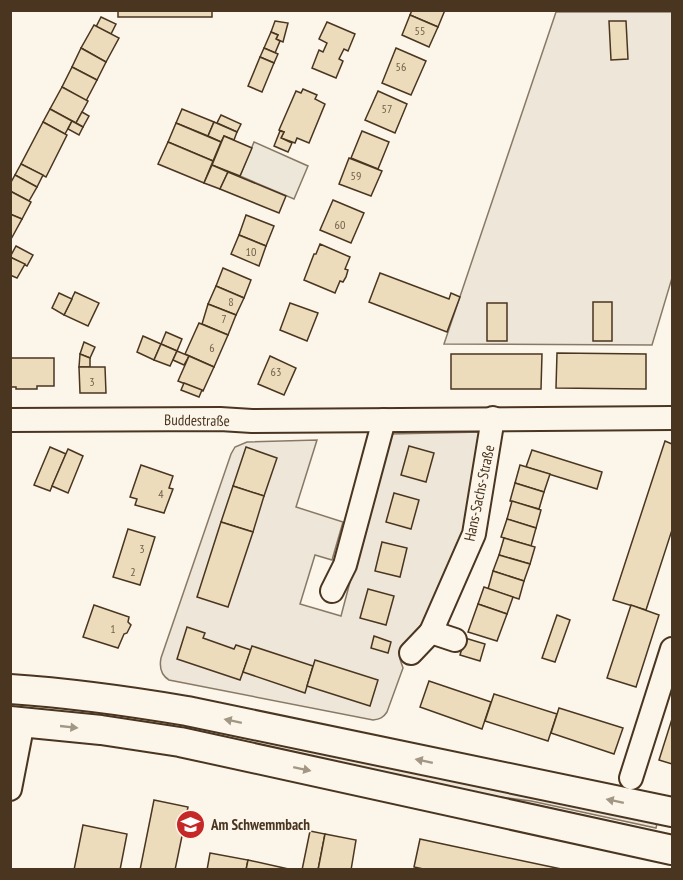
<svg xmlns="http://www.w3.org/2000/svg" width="683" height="880" font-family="'PT Sans Narrow',sans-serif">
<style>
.green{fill:#ede6d9;stroke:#887966;stroke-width:1.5}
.parking{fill:#ede7d9;stroke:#887966;stroke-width:1.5}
.building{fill:#ecdcbc;stroke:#4a3520;stroke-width:1.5}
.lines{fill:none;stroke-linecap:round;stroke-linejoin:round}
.minor-casing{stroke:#4a3520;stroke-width:26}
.major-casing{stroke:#4a3520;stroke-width:32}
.minor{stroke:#fbf6e9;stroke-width:22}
.major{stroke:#fbf6e9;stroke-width:28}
.oneway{fill:#a29684}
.labels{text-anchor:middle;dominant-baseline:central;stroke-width:4.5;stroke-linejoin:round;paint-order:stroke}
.number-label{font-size:12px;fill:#725f47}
.street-label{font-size:15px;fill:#4a3520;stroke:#fbf6e9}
.poi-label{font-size:15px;font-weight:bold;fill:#4a3520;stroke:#fbf6e9;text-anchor:start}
</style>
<rect width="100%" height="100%" fill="#fbf6e9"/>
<g class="green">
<polygon points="556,12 672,12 672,278 652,345 444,344"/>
<path d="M481 432 464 538 420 634 406 646 400 659 403 668 387 712C383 718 380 719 373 720L169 680C161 675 159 668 161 658L231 454 235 447 247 442 317 440 296 507 343 522 332 560 315 555 300 604 341 616 389 434Z"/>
<polygon points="10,701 171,721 169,731 11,711"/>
<polygon points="189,724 658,819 656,828 531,801 451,791 187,733"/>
</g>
<polygon class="parking" points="254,142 308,166 294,199 240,176"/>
<g class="building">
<rect x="118" y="10" width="94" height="7"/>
<polygon points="412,10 445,10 438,27 410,15"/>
<polygon points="410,15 438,27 429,47 402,35"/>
<polygon points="101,17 116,24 111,34 96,27"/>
<polygon points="275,21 288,23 283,42 276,39 278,35 271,32"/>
<polygon points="609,21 626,21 628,59 611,60"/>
<polygon points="327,22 355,34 348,51 344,49 339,59 343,61 336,78 312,68 319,50 323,52 327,43 319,39"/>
<polygon points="94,25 119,38 106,62 81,48"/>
<polygon points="271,32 278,35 276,39 280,41 275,53 264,48"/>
<polygon points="81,48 106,62 97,80 72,67"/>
<polygon points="264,48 278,54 274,63 260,57"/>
<polygon points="396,48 426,61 411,95 382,83"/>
<polygon points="260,57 274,63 262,92 248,86"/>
<polygon points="72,67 97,80 86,101 62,87"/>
<polygon points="62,87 88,101 76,123 50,109"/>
<polygon points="303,89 317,95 315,99 325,104 309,143 297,138 295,143 281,138 284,132 279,130 296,91 301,93"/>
<polygon points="378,91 407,104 395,133 365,120"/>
<polygon points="50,109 72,121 65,134 43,122"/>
<polygon points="182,109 214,122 208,136 176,123"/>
<polygon points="82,112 89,116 83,127 76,123"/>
<polygon points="221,115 241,124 237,132 217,123"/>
<polygon points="72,121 83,127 79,135 68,129"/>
<polygon points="43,122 67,135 46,177 21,164"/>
<polygon points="214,122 237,132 234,140 224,136 221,142 208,136"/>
<polygon points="176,123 221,142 213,161 168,142"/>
<polygon points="280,131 284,132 281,138 292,143 288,152 274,146"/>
<polygon points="362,131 389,142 378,169 351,158"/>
<polygon points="224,136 252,148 240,176 212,165"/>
<polygon points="168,142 213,161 204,183 158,164"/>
<polygon points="349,158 382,171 371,196 339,184"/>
<polygon points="21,164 43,175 37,187 15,175"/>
<polygon points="212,165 228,172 220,189 204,183"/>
<polygon points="228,172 286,196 279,213 220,189"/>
<polygon points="15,175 37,187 29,201 10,191 10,184"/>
<polygon points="10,191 31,202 22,219 10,214"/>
<polygon points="333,200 364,213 351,243 320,230"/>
<polygon points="10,214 22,219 10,241"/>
<polygon points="246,215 274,226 266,246 239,235"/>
<polygon points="239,235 266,246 259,266 231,254"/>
<polygon points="320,244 350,257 345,269 348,270 346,277 343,282 340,281 335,293 304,280 314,254 316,254"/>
<polygon points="16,246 33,255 27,266 10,257"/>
<polygon points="10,257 25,264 17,278 10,275"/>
<polygon points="223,268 251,280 244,298 216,286"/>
<polygon points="380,273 449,299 451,293 460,297 447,332 369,302"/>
<polygon points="216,286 244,298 236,315 208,304"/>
<polygon points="75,292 99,303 88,326 64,315"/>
<polygon points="59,293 72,299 64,315 52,308"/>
<rect x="593" y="302" width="19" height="39"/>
<polygon points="290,303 318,313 307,341 280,330"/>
<rect x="487" y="303" width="20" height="38"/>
<polygon points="208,304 236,315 228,335 202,324"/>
<polygon points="199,323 228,335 214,367 185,354"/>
<polygon points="166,332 182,339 177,351 161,344"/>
<polygon points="143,336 161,344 154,360 137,352"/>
<polygon points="84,342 95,347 90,358 80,354"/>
<polygon points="161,344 177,351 170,366 154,360"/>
<polygon points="177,351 189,356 184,365 173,360"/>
<polygon points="557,353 646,354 646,389 556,388"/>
<polygon points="80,354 90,358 90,367 79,367"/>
<polygon points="451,354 542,354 541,389 451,389"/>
<polygon points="189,356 214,367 203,391 178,381"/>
<polygon points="270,356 296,368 284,395 258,384"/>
<polygon points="10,358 54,358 54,386 37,386 37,389 16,389 16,387 10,387"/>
<polygon points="79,367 105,367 106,393 80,393"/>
<polygon points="184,383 202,390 199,397 181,390"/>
<polygon points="665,441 672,444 672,530 646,610 613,600"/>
<polygon points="409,446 434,453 426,482 401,475"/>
<polygon points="50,447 66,454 50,491 34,485"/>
<polygon points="246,447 277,458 264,496 233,486"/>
<polygon points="68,449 83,456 68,493 52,486"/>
<polygon points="532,450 602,472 597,489 526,467"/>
<polygon points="141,465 173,476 169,488 173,489 164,513 135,505 137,499 130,497"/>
<polygon points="520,465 550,474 544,492 515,483"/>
<polygon points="515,483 544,492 539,509 510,501"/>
<polygon points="233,486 264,496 253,532 221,522"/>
<polygon points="394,493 419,500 411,529 386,522"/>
<polygon points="512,501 541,510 536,528 507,519"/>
<polygon points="507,519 536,528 531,546 501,537"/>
<polygon points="221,522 253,532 228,607 197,597"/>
<polygon points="128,529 155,537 140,585 113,577"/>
<polygon points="504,538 535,547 530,564 499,555"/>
<polygon points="382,542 407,548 400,577 375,571"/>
<polygon points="499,555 530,564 524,581 493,571"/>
<polygon points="493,571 524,581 519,599 488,589"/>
<polygon points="484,587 513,597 507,614 478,604"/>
<polygon points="368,589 394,596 386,625 360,618"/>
<polygon points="478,604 507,614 497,641 468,632"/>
<polygon points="94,605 129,617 128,622 131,625 127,633 124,634 118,648 83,637"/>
<polygon points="631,605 659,615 636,687 607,678"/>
<polygon points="557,615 570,620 555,662 542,658"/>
<polygon points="187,627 205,633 203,638 234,649 236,645 251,650 240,680 177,659"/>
<polygon points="374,636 391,642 388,653 371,648"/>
<polygon points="465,638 485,644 480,661 460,655"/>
<polygon points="252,646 313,666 305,693 243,672"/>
<polygon points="315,660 378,680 370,706 307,686"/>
<polygon points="429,681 491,702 482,729 420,707"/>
<polygon points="494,694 557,714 548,741 485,721"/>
<polygon points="559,708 623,728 614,754 551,733"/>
<polygon points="672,719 672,764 659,760"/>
<polygon points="154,800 188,807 175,870 140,870"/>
<polygon points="83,825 127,834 120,870 74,870"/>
<polygon points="310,831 325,834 318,870 302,870"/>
<polygon points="325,834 356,840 351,870 318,870"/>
<polygon points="420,839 443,844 566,870 428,870 414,867"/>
<polygon points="210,853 248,860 246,870 207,870"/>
<polygon points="248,860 293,870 246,870"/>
</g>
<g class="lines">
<defs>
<g id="minor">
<polyline points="10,420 220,419 252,421 672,418"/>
<polyline points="332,591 345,565 384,420"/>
<polyline points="455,640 431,632 474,534 493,418"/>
<polyline points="411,653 431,632"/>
<polyline points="631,778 672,649"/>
<polyline points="10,789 23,722"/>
</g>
<g id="major">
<path d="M10 689C70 693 128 701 187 711L672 812"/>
<polyline points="10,721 101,730 180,742 672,850"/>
</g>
</defs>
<use href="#minor" class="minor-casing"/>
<use href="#major" class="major-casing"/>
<use href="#minor" class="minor"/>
<use href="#major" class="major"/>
</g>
<defs><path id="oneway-solid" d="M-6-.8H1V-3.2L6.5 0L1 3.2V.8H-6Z" transform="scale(1.5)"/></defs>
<g class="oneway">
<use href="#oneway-solid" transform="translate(233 721) rotate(-168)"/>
<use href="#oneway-solid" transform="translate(69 727) rotate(6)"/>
<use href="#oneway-solid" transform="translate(424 761) rotate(-168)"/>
<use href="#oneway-solid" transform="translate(302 769) rotate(12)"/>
<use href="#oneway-solid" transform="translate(615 801) rotate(-168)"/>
</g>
<defs>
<symbol id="school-disc" viewBox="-11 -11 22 22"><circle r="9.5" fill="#c62828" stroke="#fbf6e9"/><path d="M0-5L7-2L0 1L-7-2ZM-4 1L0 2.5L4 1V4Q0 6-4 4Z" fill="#fff"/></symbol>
</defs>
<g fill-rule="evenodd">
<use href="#school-disc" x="174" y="808" width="33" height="33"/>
</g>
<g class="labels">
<g class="number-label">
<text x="420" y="30">55</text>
<text x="401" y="66">56</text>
<text x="387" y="108">57</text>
<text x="356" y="175">59</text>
<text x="340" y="224">60</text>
<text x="251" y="251">10</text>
<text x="231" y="301">8</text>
<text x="224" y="318">7</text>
<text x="212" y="347">6</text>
<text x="276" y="371">63</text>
<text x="92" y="381">3</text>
<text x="161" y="493">4</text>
<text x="142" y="548">3</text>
<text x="133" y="571">2</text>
<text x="113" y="628">1</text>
</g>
<g class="street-label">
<text transform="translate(197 420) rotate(1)">Buddestraße</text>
<text transform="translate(479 493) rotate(-78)">Hans-Sachs-Straße</text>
</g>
<g class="poi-label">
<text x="211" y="824">Am Schwemmbach</text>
</g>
</g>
<rect width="683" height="880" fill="none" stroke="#4a3520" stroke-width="24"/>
</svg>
